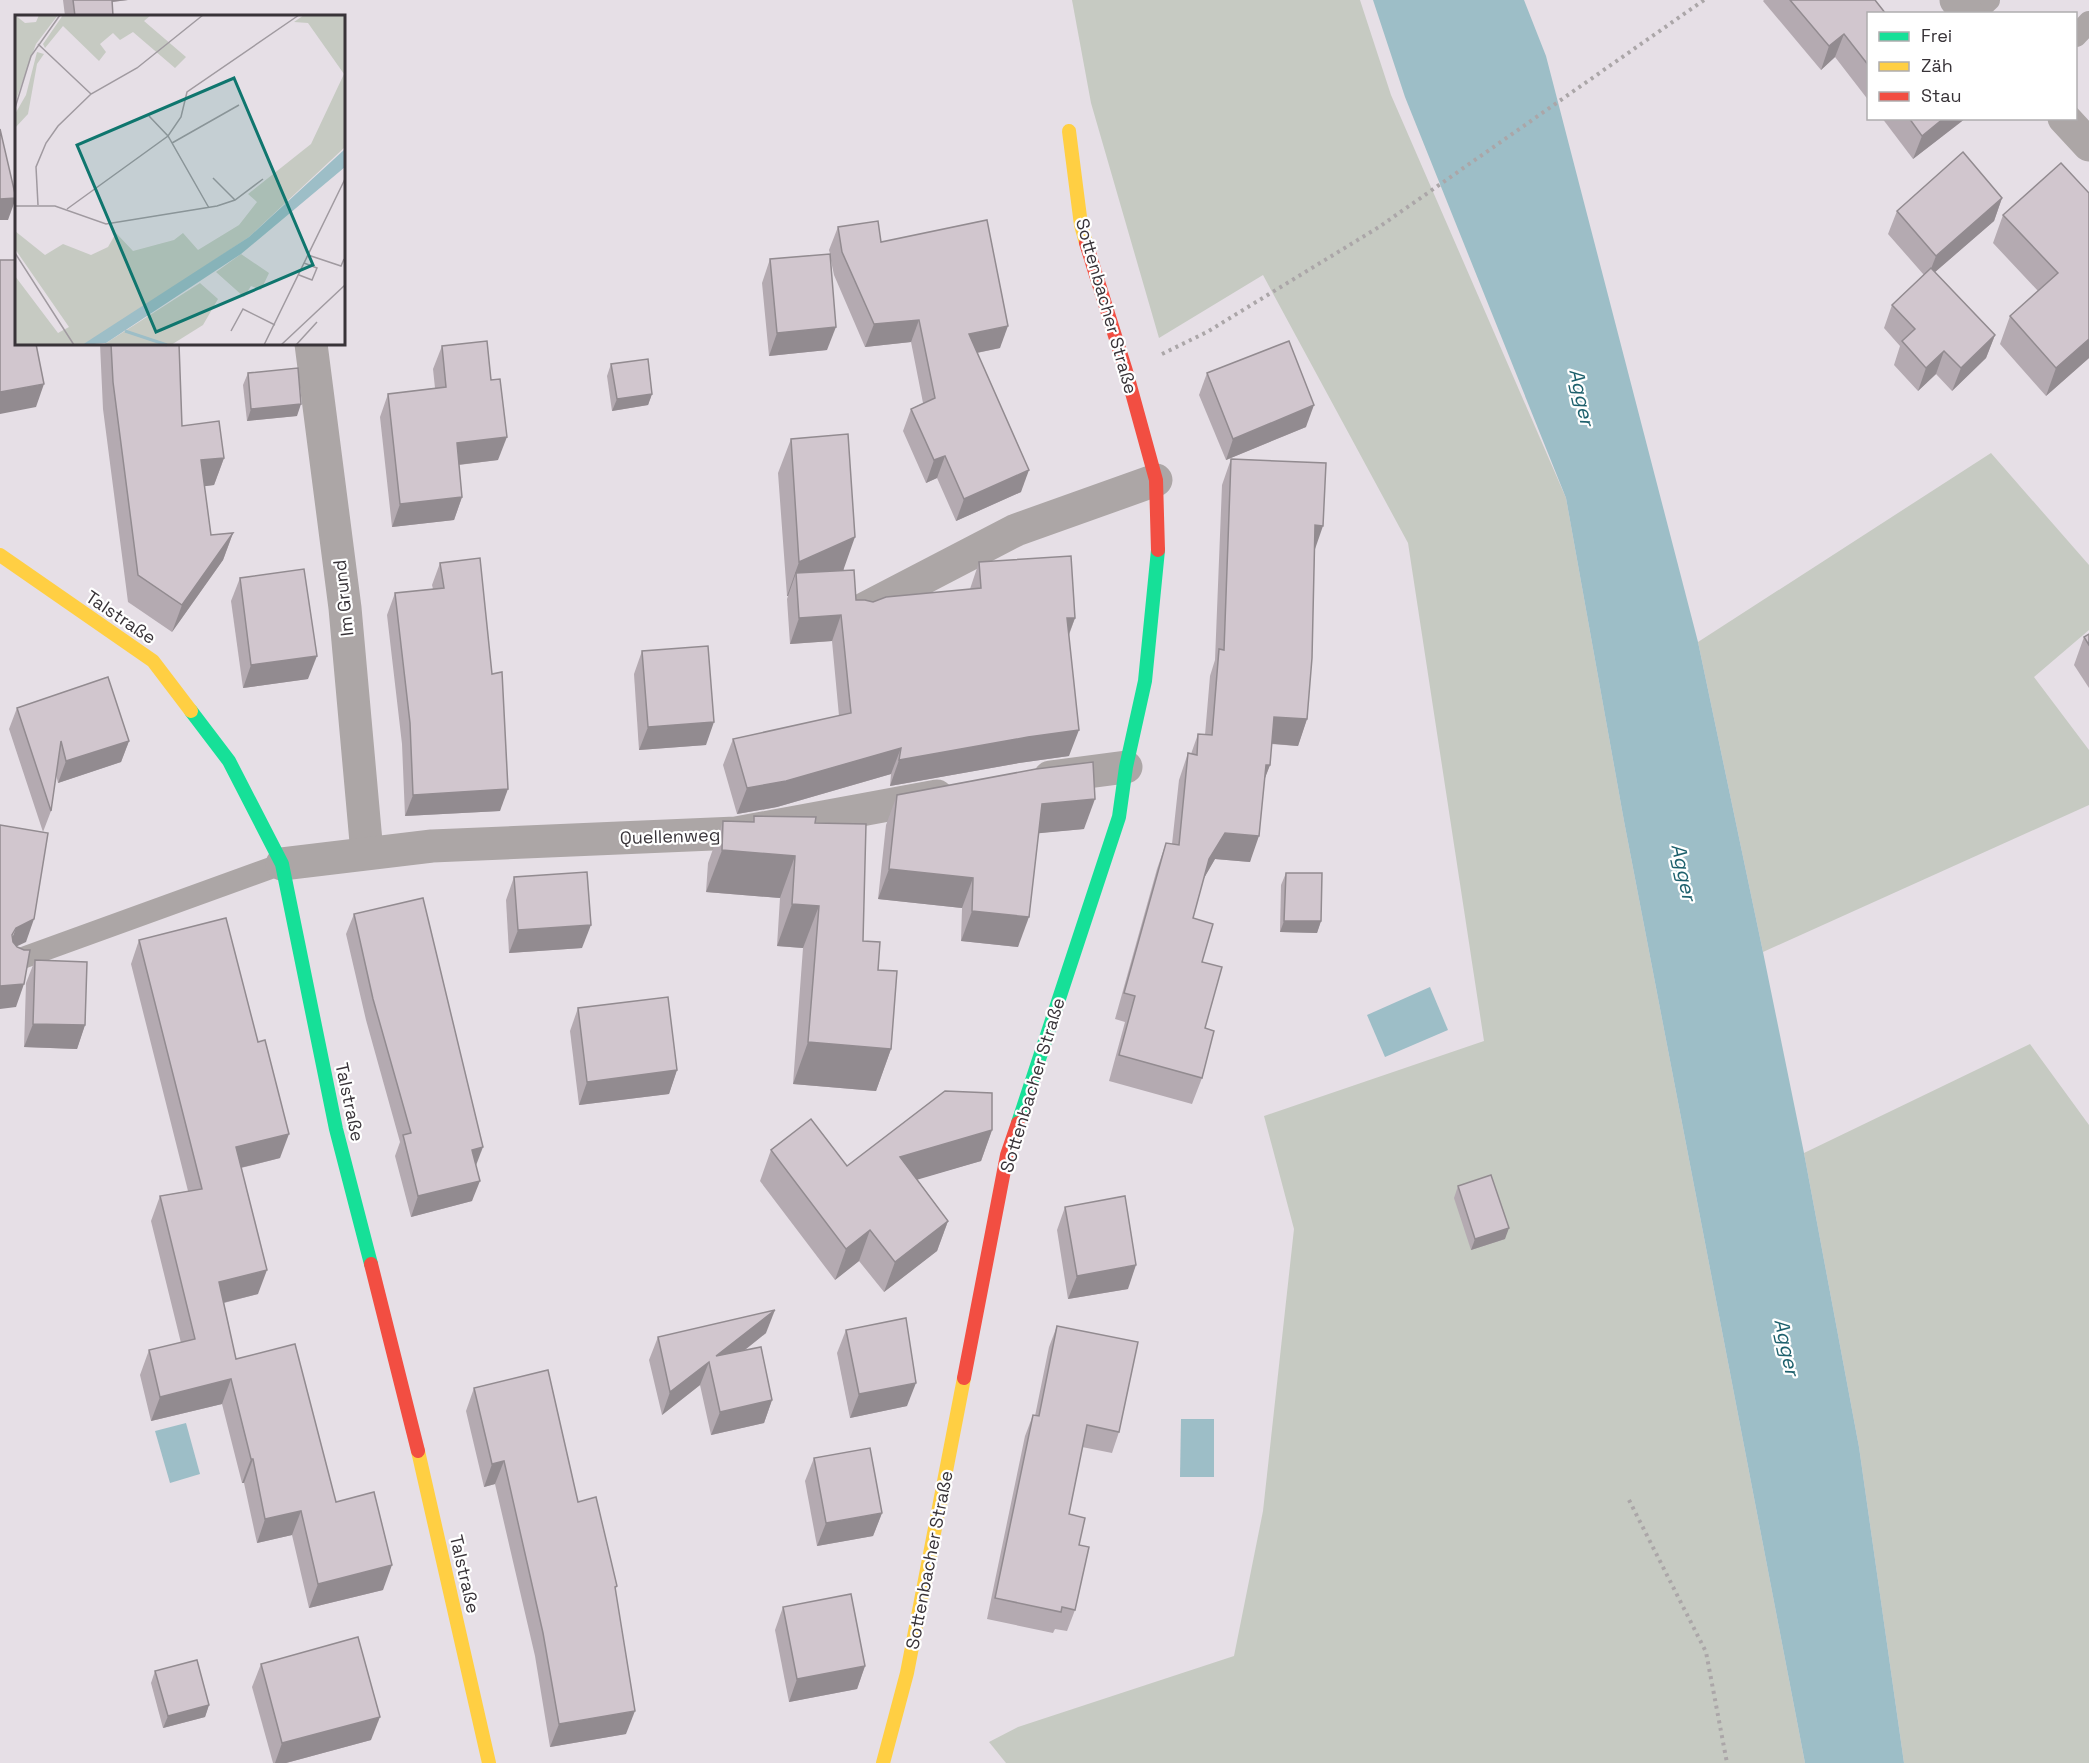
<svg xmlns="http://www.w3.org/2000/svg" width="2089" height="1763" font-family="'Space Grotesk',sans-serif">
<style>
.green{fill:#c6cac2}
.water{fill:#9dbec7}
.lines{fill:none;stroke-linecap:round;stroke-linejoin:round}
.path{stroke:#aba6a8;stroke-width:4;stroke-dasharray:3 4.5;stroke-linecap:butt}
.lane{stroke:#aca6a6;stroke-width:22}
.street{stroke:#aca6a6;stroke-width:33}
.fast{stroke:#16e098;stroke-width:14}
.slow{stroke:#ffcf43;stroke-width:14}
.jam{stroke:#f24e42;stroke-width:14}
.wall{fill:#b4aab1}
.shaded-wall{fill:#928b90}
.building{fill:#d1c6ce;stroke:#928b90;stroke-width:1.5}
.labels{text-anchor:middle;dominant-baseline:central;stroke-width:4.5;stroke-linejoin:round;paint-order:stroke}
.street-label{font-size:18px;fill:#383338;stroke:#fff}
.water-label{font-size:20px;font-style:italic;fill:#1d606c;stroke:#fff}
.inset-river{fill:none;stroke:#9dbec7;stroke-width:3}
.inset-road{fill:none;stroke:#a09aa0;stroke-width:1.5}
.view{fill:#0f766e;fill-opacity:0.15;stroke:#0f766e;stroke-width:3}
.inset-edge{fill:none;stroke:#383338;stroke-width:3}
</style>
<rect width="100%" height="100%" fill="#e6dfe6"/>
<g class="green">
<polygon points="1072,0 1360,0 1391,95 1566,498 1624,821 1805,1763 1006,1763 989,1742 1018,1727 1234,1656 1263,1511 1294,1229 1264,1116 1484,1041 1408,543 1263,275 1159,338 1091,103"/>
<polygon points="1991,453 2089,565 2089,630 2034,677 2089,750 2089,805 1763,952 1698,642"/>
<polygon points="2030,1044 2089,1125 2089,1763 1904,1763 1859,1447 1804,1153"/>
</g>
<g class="water">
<polygon points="1373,0 1524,0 1546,56 1698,642 1763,952 1804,1153 1859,1447 1904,1763 1805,1763 1624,821 1566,498 1405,97"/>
<polygon points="1430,987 1448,1030 1385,1057 1367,1015"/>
<polygon points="1181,1419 1214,1419 1214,1477 1180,1477"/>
<polygon points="186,1423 200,1474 170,1483 155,1431"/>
</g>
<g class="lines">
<g class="path">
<polyline points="1162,354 1207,332 1379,227 1704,0"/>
<polyline points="1629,1500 1706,1652 1727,1763"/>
</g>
<g class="lane">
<polyline points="1974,14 1989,0"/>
<polyline points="2076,36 2089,22"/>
<polyline points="17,960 282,864"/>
</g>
<g class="street">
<polyline points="1956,0 1968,14"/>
<polyline points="2064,118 2089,145"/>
<polyline points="311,344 345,608 367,853"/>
<polyline points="864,609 1016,530 1156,480"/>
<polyline points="1050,777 1126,767"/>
<polyline points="282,864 432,846 736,833 937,796"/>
</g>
<g class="fast">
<polyline points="191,711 229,761 282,864 336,1129 371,1264"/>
<polyline points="1018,1123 1119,817 1126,767 1145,681 1158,550"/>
</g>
<g class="slow">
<polyline points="1069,131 1081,225 1086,243"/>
<polyline points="0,555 153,661 191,711"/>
<polyline points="418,1451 489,1763"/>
<polyline points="883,1763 907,1673 964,1378"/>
</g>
<g class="jam">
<polyline points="1086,243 1126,371 1156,480 1158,550"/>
<polyline points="371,1264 418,1451"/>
<polyline points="964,1378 1007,1155 1018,1123"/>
</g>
</g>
<g class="wall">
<polygon points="63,0 128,0 112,2 113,16 65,16"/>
<polygon points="1764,0 1875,0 1869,14 1869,101 1835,57 1821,70 1763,1"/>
<polygon points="1882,118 1966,118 1913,159"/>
<polygon points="2089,193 2089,358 2046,396 2000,344 2010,316 2038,291 1993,243 2003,215"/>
<polygon points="2002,198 1994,221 1935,272 1995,335 1986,358 1952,391 1936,374 1918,391 1894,365 1900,346 1884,328 1892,305 1924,275 1888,234 1897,211"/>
<polygon points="838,227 881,242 1000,348 977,353 1021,492 956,521 937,478 926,483 903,431 911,409 923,403 911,342 865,347 834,275 830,256 827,350 769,356 762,283 770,259 830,254 829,250"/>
<polygon points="100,344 183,344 182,345 179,345 182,426 224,458 214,485 204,486 211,535 233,533 223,560 172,632 128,602 103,409"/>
<polygon points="442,346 498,460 459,465 462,497 454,520 392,527 380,417 388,394 435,388 433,369"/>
<polygon points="611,364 652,394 648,405 612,411 607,376"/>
<polygon points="248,373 297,416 247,421 243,385"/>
<polygon points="1207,373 1306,427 1226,460 1199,395"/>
<polygon points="791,439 856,600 873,602 970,589 979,562 1075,618 1069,635 1069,756 1019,763 890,786 891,774 777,807 737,814 723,765 733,739 839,716 832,641 790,644 787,599 788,596 787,596 778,473"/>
<polygon points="1231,459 1315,550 1307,719 1298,746 1271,744 1270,765 1264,780 1250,862 1215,859 1204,878 1193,918 1202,962 1205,1028 1202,1078 1192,1104 1109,1081 1125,1022 1115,1019 1157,869 1166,843 1172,844 1179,780 1188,753 1191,754 1198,734 1205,735 1210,676 1215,660 1222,485"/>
<polygon points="440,563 500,811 405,816 402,744 387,615 395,593 433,589 432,585"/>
<polygon points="240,578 308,679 243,688 231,601"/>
<polygon points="2089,634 2089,688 2074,665 2084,637"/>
<polygon points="642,651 706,745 639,750 634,674"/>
<polygon points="17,708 129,741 121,762 58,783 56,774 51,811 43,832 9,729"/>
<polygon points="897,795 1084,829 1038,833 1018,947 961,941 962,908 878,899 886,825"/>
<polygon points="754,816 815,823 863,941 878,970 891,1049 876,1091 793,1084 803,948 777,946 780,898 706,892 708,863 723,821 752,822"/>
<polygon points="1286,873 1321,921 1317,933 1280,932 1281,885"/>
<polygon points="514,877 582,948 509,953 506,900"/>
<polygon points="354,914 476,1165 472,1201 411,1217 395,1156 400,1142 366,1020 346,934"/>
<polygon points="139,940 280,1158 241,1168 258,1294 224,1303 236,1359 336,1502 383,1590 309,1608 292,1535 257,1543 244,1483 242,1483 222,1404 151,1421 140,1375 149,1350 181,1343 151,1221 160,1196 188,1191 131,964"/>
<polygon points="35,960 85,1025 77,1049 24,1047 26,983"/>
<polygon points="578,1008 677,1070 669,1094 579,1105 570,1031"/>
<polygon points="992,1130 981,1161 917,1179 948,1221 937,1251 884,1292 859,1261 835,1280 760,1181 771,1150 847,1166"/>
<polygon points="1458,1186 1505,1239 1471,1250 1454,1198"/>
<polygon points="1065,1207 1128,1289 1068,1299 1057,1230"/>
<polygon points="1057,1326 1119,1432 1112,1453 1082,1447 1069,1514 1079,1545 1075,1610 1067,1631 1055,1629 1053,1633 987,1619 1025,1436 1033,1415 1035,1416 1049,1347"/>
<polygon points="846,1330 907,1406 850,1418 837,1353"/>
<polygon points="766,1333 745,1350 772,1400 764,1423 711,1435 700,1385 662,1415 649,1360 658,1337"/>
<polygon points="474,1388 578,1502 617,1586 615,1590 626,1734 550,1747 535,1656 495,1484 484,1487 466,1411"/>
<polygon points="814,1458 882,1513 873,1536 817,1546 805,1481"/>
<polygon points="783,1607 865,1666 857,1689 789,1702 775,1630"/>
<polygon points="261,1664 371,1740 286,1763 273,1763 252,1687"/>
<polygon points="155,1671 209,1705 205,1717 163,1728 151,1683"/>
</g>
<g class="shaded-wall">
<polygon points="104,0 128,0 103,3"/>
<polygon points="1844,34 1835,57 1821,70 1829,46"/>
<polygon points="1944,118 1966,118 1913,159 1922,136"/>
<polygon points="16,198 8,220 0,220 0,199"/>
<polygon points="2002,198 1994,221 1927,279 1936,256"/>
<polygon points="919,320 911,342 865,347 874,324"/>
<polygon points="1008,326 1000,348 961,356 969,334"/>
<polygon points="836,327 827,350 769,356 777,333"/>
<polygon points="1995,335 1986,358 1952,391 1961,368"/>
<polygon points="2089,339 2089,358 2046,396 2056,368"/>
<polygon points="1944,351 1936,374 1918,391 1926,368"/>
<polygon points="44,384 36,407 0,414 0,392"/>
<polygon points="652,394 648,405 612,411 617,399"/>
<polygon points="301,404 297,416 247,421 251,409"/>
<polygon points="1314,405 1306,427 1226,460 1233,439"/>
<polygon points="507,437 498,460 448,466 457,443"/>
<polygon points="945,456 937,478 926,483 934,460"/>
<polygon points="224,458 214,485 191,488 201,460"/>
<polygon points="1029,470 1021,492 956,521 964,499"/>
<polygon points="462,497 454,520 392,527 400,504"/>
<polygon points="1315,525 1323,526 1314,552"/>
<polygon points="233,533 223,560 172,632 182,605"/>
<polygon points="855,537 843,571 796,573 788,596 787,596 799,562"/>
<polygon points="841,615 832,641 790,644 799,618"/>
<polygon points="1067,618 1075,618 1065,644"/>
<polygon points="317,656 308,679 243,688 251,665"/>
<polygon points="1274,717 1307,719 1298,746 1264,743"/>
<polygon points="714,722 706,745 639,750 648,727"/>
<polygon points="1079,730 1069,756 1019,763 890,786 899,760 1028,737"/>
<polygon points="129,741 121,762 58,783 66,761"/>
<polygon points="901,748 891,774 777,807 737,814 747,788"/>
<polygon points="1266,765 1270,765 1260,791"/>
<polygon points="508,789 500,811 405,816 413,795"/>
<polygon points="1095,799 1084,829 1031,834 1042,804"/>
<polygon points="1225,833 1259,836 1250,862 1215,859 1200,885 1209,859"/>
<polygon points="722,850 795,856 780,898 706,892"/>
<polygon points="889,869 973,878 962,908 878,899"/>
<polygon points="792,904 819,906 803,948 777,946"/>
<polygon points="972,911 1029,917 1018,947 961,941"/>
<polygon points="34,919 26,942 7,951 16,928"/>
<polygon points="1284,921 1321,921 1317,933 1280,932"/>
<polygon points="591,925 582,948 509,953 518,930"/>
<polygon points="24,984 16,1007 0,1009 0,986"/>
<polygon points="33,1024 85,1025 77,1049 24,1047"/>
<polygon points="808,1042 891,1049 876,1091 793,1084"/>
<polygon points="677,1070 669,1094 579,1105 587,1082"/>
<polygon points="992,1130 981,1161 889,1188 900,1157"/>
<polygon points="289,1134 280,1158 227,1171 236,1147"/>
<polygon points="483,1147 475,1168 472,1150"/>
<polygon points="480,1181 472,1201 411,1217 418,1196"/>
<polygon points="948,1221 937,1251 884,1292 895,1262"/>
<polygon points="1509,1228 1505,1239 1471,1250 1475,1239"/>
<polygon points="870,1230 859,1261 835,1280 846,1249"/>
<polygon points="1136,1265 1128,1289 1068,1299 1077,1276"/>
<polygon points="267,1270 258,1294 210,1306 219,1282"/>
<polygon points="775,1310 766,1333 712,1376 716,1356"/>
<polygon points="709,1362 700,1385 662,1415 670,1392"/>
<polygon points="231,1379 222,1404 151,1421 160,1397"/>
<polygon points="916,1383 907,1406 850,1418 859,1394"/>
<polygon points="772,1400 764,1423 711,1435 720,1412"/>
<polygon points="251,1459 253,1459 244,1483 242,1483"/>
<polygon points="504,1461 495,1484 484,1487 492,1464"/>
<polygon points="301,1511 292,1535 257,1543 265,1519"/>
<polygon points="882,1513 873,1536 817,1546 826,1523"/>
<polygon points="392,1565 383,1590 309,1608 318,1584"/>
<polygon points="865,1666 857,1689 789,1702 797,1679"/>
<polygon points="209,1705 205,1717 163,1728 168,1716"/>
<polygon points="635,1711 626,1734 550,1747 559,1724"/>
<polygon points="380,1717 371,1740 286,1763 275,1763 282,1743"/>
</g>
<g class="building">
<polygon points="73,0 112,0 113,16 75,16"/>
<polygon points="1790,0 1875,0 1886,14 1869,14 1869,66 1844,34 1829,46"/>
<polygon points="1909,118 1944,118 1922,136"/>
<polygon points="0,129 16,198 0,199"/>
<polygon points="1963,152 2002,198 1936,256 1897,211"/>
<polygon points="2061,163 2089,193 2089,339 2056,368 2010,316 2058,273 2003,215"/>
<polygon points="987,220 1008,326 969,334 1029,470 964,499 945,456 934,460 911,409 935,398 919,320 874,324 842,252 838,227 878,221 881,242"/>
<polygon points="830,254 836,327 777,333 770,259"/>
<polygon points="0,260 16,260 16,344 36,344 44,384 0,392"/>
<polygon points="1931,268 1995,335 1961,368 1944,351 1926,368 1902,341 1915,329 1892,305"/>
<polygon points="487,341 491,380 500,379 507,437 457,443 462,497 400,504 388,394 446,387 442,346"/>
<polygon points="1289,341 1314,405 1233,439 1207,373"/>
<polygon points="111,344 179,344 182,426 219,421 224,458 201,460 211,535 233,533 182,605 138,575 113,382"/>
<polygon points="648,359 652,394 617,399 611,364"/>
<polygon points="298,368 301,404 251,409 248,373"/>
<polygon points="848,434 855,537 799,562 791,439"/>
<polygon points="1231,459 1326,463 1323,526 1315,525 1312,658 1307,719 1274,717 1270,765 1266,765 1259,836 1225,833 1209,859 1193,918 1213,924 1202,962 1222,967 1205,1028 1214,1031 1202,1078 1119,1055 1135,996 1124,993 1166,843 1179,845 1188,753 1197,755 1198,734 1212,735 1219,649 1224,650"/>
<polygon points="1071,556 1075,618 1067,618 1079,730 1028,737 899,760 901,748 786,781 747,788 733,739 851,713 841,615 799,618 796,573 854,570 856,600 865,600 873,602 886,597 981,588 979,562"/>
<polygon points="480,558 492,674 502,672 508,789 413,795 410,723 395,593 444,588 440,563"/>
<polygon points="304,569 317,656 251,665 240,578"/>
<polygon points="2089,634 2089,645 2084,637"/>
<polygon points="708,646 714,722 648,727 642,651"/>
<polygon points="108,677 129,741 66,761 61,741 51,811 17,708"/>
<polygon points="1093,762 1095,799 1042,804 1029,917 972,911 973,878 889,869 897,795 1036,769"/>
<polygon points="754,816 816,817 815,823 866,824 863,941 880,942 878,970 897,971 891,1049 808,1042 819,906 792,904 795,856 722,850 723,821 754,822"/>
<polygon points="0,825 48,833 34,919 16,928 12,935 13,942 17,947 24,950 30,950 24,984 0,986"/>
<polygon points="587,872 591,925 518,930 514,877"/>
<polygon points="1286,873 1322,873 1321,921 1284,921"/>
<polygon points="423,898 483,1147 472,1150 480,1181 418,1196 403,1135 411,1133 373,999 354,914"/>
<polygon points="226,918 258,1042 265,1040 289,1134 236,1147 267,1270 219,1282 236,1359 295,1344 336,1502 374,1492 392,1565 318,1584 301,1511 265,1519 253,1459 251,1459 231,1379 160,1397 149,1350 195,1339 160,1196 202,1189 139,940"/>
<polygon points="35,960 87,962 85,1025 33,1024"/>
<polygon points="668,997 677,1070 587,1082 578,1008"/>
<polygon points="945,1091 992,1093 992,1130 900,1157 948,1221 895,1262 870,1230 846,1249 771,1150 811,1119 847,1166"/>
<polygon points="1491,1175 1509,1228 1475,1239 1458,1186"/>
<polygon points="1125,1196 1136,1265 1077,1276 1065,1207"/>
<polygon points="775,1310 716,1356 761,1347 772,1400 720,1412 709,1362 670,1392 658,1337"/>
<polygon points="906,1318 916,1383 859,1394 846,1330"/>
<polygon points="1057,1326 1138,1342 1119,1432 1087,1425 1069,1514 1085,1518 1079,1545 1089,1547 1075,1610 1062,1607 1061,1612 995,1598 1033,1415 1039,1416"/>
<polygon points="548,1370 578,1502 596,1497 617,1586 615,1587 635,1711 559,1724 543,1633 504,1461 492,1464 474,1388"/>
<polygon points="870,1448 882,1513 826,1523 814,1458"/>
<polygon points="851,1594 865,1666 797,1679 783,1607"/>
<polygon points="358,1637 380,1717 282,1743 261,1664"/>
<polygon points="197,1660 209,1705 168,1716 155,1671"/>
</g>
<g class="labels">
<g class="street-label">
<text transform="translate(1107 306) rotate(74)">Sottenbacher Straße</text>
<text transform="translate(343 598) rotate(-96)">Im Grund</text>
<text transform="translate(121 617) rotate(34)">Talstraße</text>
<text transform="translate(670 836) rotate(-2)">Quellenweg</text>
<text transform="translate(1032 1085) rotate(-73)">Sottenbacher Straße</text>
<text transform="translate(350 1102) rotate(78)">Talstraße</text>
<text transform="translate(929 1560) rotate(-79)">Sottenbacher Straße</text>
<text transform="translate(465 1574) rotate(77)">Talstraße</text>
</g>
<g class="water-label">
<text transform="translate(1582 397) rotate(78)">Agger</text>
<text transform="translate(1684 872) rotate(78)">Agger</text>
<text transform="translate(1787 1347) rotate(78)">Agger</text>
</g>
</g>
<g transform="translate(15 15)">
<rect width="330" height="330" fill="#e6dfe6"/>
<path d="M0 0 10 8 21 7 24 0H43L21 29 0 88ZM48 0H136L129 6 171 42 160 53 118 17 105 25 98 18 85 29 91 37 84 46 48 11 30 33 28 29ZM289 0H330V132L234 222 93 316 67 330H0V261L43 318 54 312 0 234V216L30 240 48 229 76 240 93 232 101 218 118 236 159 225 168 218 183 235 224 210 242 187 233 179 296 129 329 59 293 8 279 7ZM22 37 29 39 22 49 13 99 0 113V99L11 80ZM226 239 254 258 246 275 236 271 229 282 201 257ZM185 268 203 284 188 310 156 330H88Z" fill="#c6cac2"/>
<path d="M330 134V152L226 239 91 328 67 330 234 222Z" fill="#9dbec7"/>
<path class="inset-river" d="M110 316 152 330"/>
<path class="inset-road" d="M23 29 76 79M0 93 16 41 45 0M134 101 153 121 194 193M157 128 224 90M198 163 220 185M23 190 21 152 31 128 43 111 76 79 122 53 188 0M0 191H40L91 209 202 191 220 185 248 164M52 194 153 121 166 102 172 77 284 0M0 238 59 330M293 240 326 251 329 244M284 260 297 265 302 253 289 248M216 316 228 294 260 310M249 330 330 164M266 330 330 270M281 330 302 307"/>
<path class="view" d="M219 63 298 250 141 317 62 130Z"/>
<rect width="330" height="330" class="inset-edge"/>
</g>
<rect x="1867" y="12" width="210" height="108" fill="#ffffff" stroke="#afadaf" stroke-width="1.5"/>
<rect x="1879" y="32" width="30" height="9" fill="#16e098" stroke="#afadaf" stroke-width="1.5"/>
<text x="1921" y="42" font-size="18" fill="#383338">Frei</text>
<rect x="1879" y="62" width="30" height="9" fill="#ffcf43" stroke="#afadaf" stroke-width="1.5"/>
<text x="1921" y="72" font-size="18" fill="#383338">Zäh</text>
<rect x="1879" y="92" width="30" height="9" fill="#f24e42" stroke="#afadaf" stroke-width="1.5"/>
<text x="1921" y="102" font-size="18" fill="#383338">Stau</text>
</svg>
